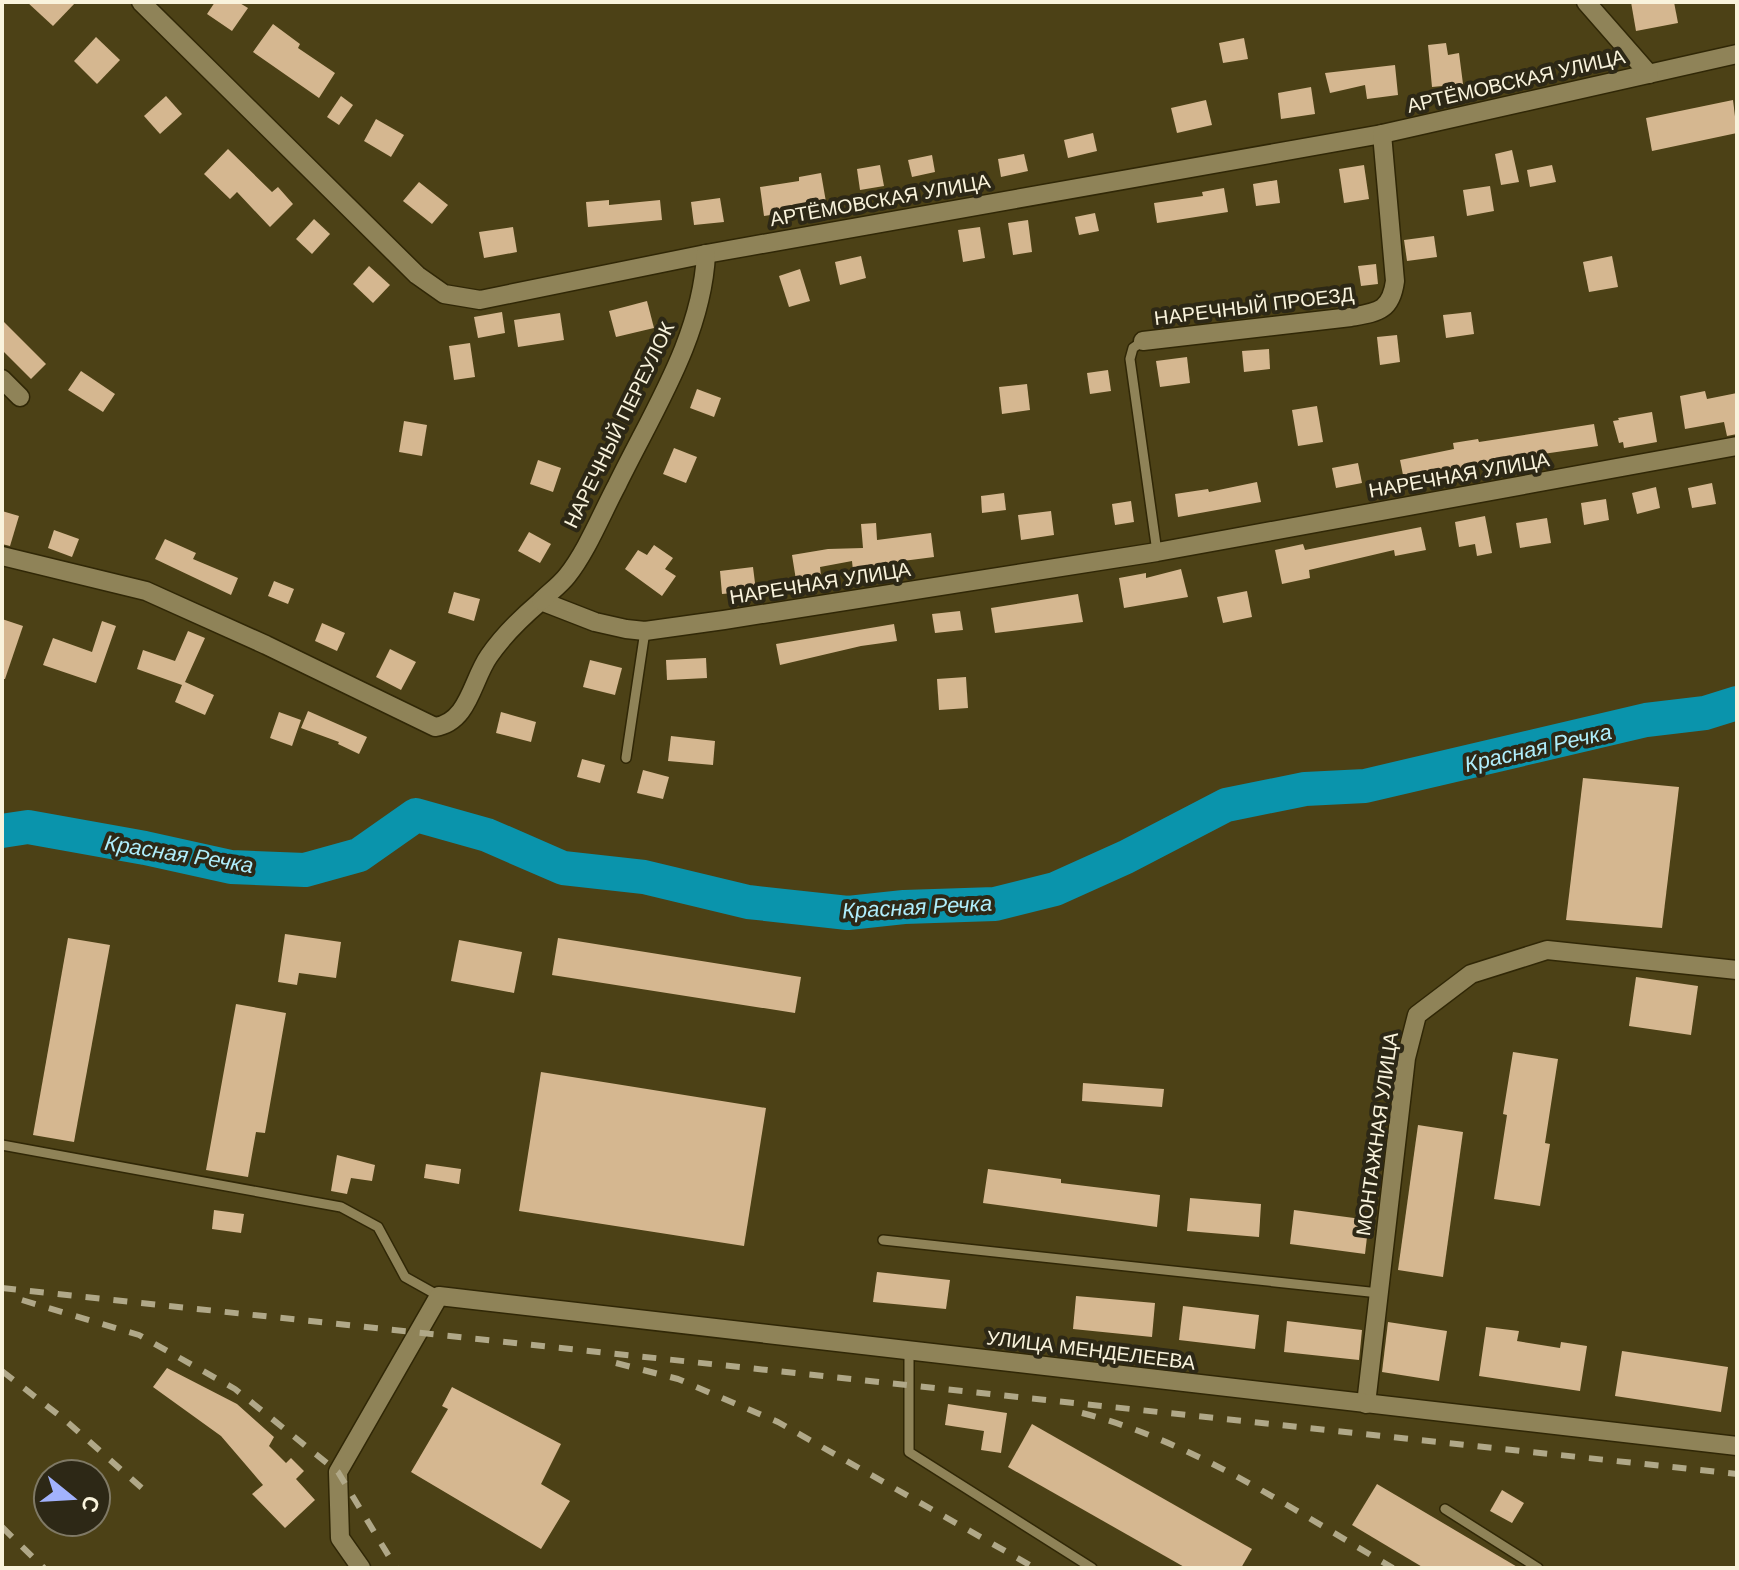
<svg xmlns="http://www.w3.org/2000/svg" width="1739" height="1570" font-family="'DM Sans',sans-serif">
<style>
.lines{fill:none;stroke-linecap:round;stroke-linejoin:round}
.river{stroke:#0a94ac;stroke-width:34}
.building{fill:#d5b790}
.lane-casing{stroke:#302706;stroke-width:12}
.street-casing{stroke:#302706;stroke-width:21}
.lane{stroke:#8f8358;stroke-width:9}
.street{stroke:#8f8358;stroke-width:18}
.rail{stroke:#b0a888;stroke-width:6;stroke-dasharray:14 14;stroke-linecap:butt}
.labels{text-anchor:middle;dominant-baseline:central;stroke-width:8;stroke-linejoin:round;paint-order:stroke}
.street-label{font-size:20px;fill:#f9f3dc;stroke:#2d2816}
.water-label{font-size:22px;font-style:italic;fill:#afedfb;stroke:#2d2816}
</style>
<rect width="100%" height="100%" fill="#4c4116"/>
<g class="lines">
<polyline class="river" points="2,831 28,827 145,848 231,867 305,870 359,855 416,815 487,835 563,868 644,877 748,902 848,913 904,907 995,904 1055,889 1126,857 1226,805 1305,789 1365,786 1646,720 1705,713 1737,703"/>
</g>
<g class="building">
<polygon points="27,2 76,2 53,26"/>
<polygon points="215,2 238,2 248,8 232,31 207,14"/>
<polygon points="1631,2 1674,2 1678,23 1636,31"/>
<polygon points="273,24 300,44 298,48 335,73 319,98 253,52"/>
<polygon points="96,37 120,60 97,84 74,61"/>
<polygon points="1244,38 1248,59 1223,63 1219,43"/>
<polygon points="1446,43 1448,55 1459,53 1463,84 1432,87 1428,45"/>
<polygon points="1395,65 1398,95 1367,99 1365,85 1330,93 1325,73"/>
<polygon points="1311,87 1315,114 1281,119 1278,93"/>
<polygon points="166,96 182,114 160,134 144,116"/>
<polygon points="341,96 353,105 339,125 327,117"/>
<polygon points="1206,100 1212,125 1177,133 1171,108"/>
<polygon points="1733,100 1737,133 1652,151 1646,118"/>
<polygon points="376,119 404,135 391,157 364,141"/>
<polygon points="1093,133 1097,151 1068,158 1064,140"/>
<polygon points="228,149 272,192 278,187 293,204 270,227 237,192 230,199 204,174"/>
<polygon points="1512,150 1519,182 1501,185 1495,154"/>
<polygon points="1024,154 1028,171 1001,177 998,159"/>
<polygon points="932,155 935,172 912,177 908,160"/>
<polygon points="880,165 884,186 860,190 857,169"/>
<polygon points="1364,165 1369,199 1344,203 1339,169"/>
<polygon points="1552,165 1556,182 1530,187 1527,170"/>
<polygon points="821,173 826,202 784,209 784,213 764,216 760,187 799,181 799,177"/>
<polygon points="1277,180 1280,203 1256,206 1253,184"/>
<polygon points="419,182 448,205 432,224 403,201"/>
<polygon points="1490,186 1494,211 1467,216 1463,190"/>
<polygon points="1224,188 1228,212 1157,223 1154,203 1203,196 1202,192"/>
<polygon points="720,198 724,222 694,225 691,202"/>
<polygon points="609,200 609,205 660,200 662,220 588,227 586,202"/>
<polygon points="1095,213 1099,231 1079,235 1075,217"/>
<polygon points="314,219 330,234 312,254 296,239"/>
<polygon points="1028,220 1032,252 1013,255 1008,223"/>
<polygon points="513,227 517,252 484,258 479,232"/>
<polygon points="980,227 985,258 963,262 958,230"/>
<polygon points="1434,236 1437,257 1407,261 1404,240"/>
<polygon points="861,256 866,278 840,285 835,262"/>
<polygon points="1612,256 1618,287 1589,292 1583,262"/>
<polygon points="1376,264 1378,284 1361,286 1358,266"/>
<polygon points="369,266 390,285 373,303 353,284"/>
<polygon points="800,269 810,301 789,307 779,276"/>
<polygon points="647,301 654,328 616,337 609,311"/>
<polygon points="502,312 505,333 478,338 474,317"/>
<polygon points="1471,312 1474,334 1446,338 1443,315"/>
<polygon points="560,313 564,340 518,347 514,320"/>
<polygon points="2,320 46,364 31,379 2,350"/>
<polygon points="1397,335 1400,362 1380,365 1377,337"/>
<polygon points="470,343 475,377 454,380 449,346"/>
<polygon points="1269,349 1270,369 1244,372 1242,351"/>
<polygon points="1187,357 1190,383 1160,387 1156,361"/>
<polygon points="1108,370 1111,391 1090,394 1087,373"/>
<polygon points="81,371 115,394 103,412 68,390"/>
<polygon points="1027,384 1030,410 1002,414 999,387"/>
<polygon points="697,389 721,398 714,417 690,408"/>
<polygon points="1705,391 1707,399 1737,393 1737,434 1727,436 1724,422 1685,429 1680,396"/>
<polygon points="1317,406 1323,442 1298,446 1292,410"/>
<polygon points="1652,412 1657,442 1624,448 1623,442 1619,443 1613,421 1619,420 1618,418"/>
<polygon points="404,421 427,425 422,456 399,452"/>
<polygon points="1594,424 1598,446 1508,459 1404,480 1400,460 1454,449 1453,443 1478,439 1479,442"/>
<polygon points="674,448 697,457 686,483 663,474"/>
<polygon points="538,460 561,468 553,492 530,484"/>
<polygon points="1358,463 1362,483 1336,488 1332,468"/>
<polygon points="1257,482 1261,502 1178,517 1175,494 1208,489 1209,492"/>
<polygon points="1712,483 1716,504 1692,508 1688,488"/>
<polygon points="1656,487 1660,508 1637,514 1632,493"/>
<polygon points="1004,493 1006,510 982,513 981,496"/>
<polygon points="1606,499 1609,520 1584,525 1581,503"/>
<polygon points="1131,501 1134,522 1115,525 1112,504"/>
<polygon points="2,511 19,516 10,546 2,544"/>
<polygon points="1051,511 1054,535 1021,540 1018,515"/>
<polygon points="1485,516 1492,553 1477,556 1475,544 1459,547 1455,522"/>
<polygon points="1547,518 1551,543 1520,548 1516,523"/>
<polygon points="876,523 877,540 931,533 934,557 879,564 879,570 853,571 852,561 820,567 821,576 796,580 792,555 828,549 863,548 861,524"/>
<polygon points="1421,527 1426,550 1395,556 1394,550 1309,570 1310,578 1282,584 1275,550 1303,544 1305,550"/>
<polygon points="54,530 79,539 72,557 48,548"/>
<polygon points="529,532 551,544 540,563 518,551"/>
<polygon points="165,539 196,553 193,559 238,578 231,595 155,559"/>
<polygon points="654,545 673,558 665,569 676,576 662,596 625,569 638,550 647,555"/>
<polygon points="753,567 756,591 722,594 720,571"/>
<polygon points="1181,569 1188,597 1124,608 1119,578 1146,573 1146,578"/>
<polygon points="274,581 294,589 288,604 268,596"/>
<polygon points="1247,591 1252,617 1223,623 1217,597"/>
<polygon points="454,592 480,599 474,621 448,613"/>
<polygon points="1078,594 1083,622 995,633 991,608"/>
<polygon points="960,611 963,630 935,633 932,614"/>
<polygon points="2,619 23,626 5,679 2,679"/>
<polygon points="102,621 116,626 96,683 43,665 53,638 92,652"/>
<polygon points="322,623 345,633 337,651 315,641"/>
<polygon points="894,624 897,641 861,646 780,665 776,644"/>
<polygon points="188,631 205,638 185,682 214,695 205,715 175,702 182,685 137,669 143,650 175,661"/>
<polygon points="390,649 416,662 401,690 376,677"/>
<polygon points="706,658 707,678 667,680 666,660"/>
<polygon points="590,660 622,668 615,695 583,687"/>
<polygon points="966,677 968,708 939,710 937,679"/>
<polygon points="308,711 367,737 359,754 338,744 339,742 301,728"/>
<polygon points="279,712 301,720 292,746 270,738"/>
<polygon points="501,712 536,722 531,742 496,733"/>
<polygon points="671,736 715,741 713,765 668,761"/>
<polygon points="582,759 605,765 600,783 577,777"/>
<polygon points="643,770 669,777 663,799 637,793"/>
<polygon points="1583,778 1679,787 1662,928 1566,920"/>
<polygon points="285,934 341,942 336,978 299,973 297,985 278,982"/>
<polygon points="68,938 110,945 74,1142 33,1135"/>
<polygon points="558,938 801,977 795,1013 552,975"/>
<polygon points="459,940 522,952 514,993 451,981"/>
<polygon points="1636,977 1698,986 1691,1035 1629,1026"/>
<polygon points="236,1004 286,1013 265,1133 256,1132 248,1177 206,1170"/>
<polygon points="1513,1052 1558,1059 1545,1143 1550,1144 1540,1206 1494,1199 1507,1115 1503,1114"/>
<polygon points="541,1072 766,1108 744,1246 519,1211"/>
<polygon points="1083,1083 1164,1089 1162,1107 1082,1101"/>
<polygon points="1418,1125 1463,1132 1443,1277 1398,1270"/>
<polygon points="337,1155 375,1165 372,1181 351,1178 347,1194 331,1191"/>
<polygon points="426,1164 461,1169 459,1184 424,1178"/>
<polygon points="988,1169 1061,1179 1061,1183 1160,1195 1157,1227 983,1203"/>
<polygon points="1190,1198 1261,1204 1259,1237 1187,1231"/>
<polygon points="214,1210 244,1214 241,1233 212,1229"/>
<polygon points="1294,1210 1369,1220 1365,1254 1290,1244"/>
<polygon points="877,1272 950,1280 946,1309 873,1302"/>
<polygon points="1076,1296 1155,1303 1152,1337 1073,1329"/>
<polygon points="1183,1306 1259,1315 1255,1349 1179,1340"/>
<polygon points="1287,1321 1362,1330 1359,1360 1284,1352"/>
<polygon points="1388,1322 1447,1331 1439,1381 1382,1372"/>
<polygon points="1486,1327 1519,1331 1517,1341 1560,1348 1561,1342 1587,1346 1580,1391 1479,1376"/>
<polygon points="1622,1351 1728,1367 1721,1412 1615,1396"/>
<polygon points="167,1368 237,1404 274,1437 269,1446 286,1463 291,1458 304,1471 296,1479 315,1500 285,1528 252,1494 263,1485 221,1436 153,1387"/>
<polygon points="452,1387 561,1444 541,1484 570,1501 541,1549 411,1472 448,1409 442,1406"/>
<polygon points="948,1404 1007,1413 1001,1453 981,1450 984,1431 945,1425"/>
<polygon points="1032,1424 1252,1549 1241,1568 1186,1568 1008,1467"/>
<polygon points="1377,1484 1519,1568 1424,1568 1352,1525"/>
<polygon points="1502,1490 1524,1503 1512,1523 1490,1511"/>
</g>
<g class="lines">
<defs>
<g id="lane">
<polyline points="1143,341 1133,348 1130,359 1157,552"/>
<polyline points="626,758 645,631"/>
<polyline points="2,1145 341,1207 378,1227 405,1277 439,1296"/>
<polyline points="883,1240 1379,1293"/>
<polyline points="909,1351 909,1452 1092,1568"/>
<polyline points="1445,1509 1538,1568"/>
</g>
<g id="street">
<polyline points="141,2 417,275 444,294 480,300 706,254 1382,134 1737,54"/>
<polyline points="1586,2 1649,74"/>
<path d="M1143 341 1351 317C1378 312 1391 311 1395 281L1382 134"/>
<polyline points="2,379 20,397"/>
<path d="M2 556 146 591 266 645 435 727C469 722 472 680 489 656 504 634 521 618 541 601L595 622 626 629 645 631 724 620 1157 552 1737 446"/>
<path d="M541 601C549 593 560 585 567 576 587 551 602 513 617 485 653 411 702 337 706 254"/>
<polyline points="1366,1404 1406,1058 1417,1015 1471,974 1547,950 1737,970"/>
<polyline points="361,1568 340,1538 338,1472 439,1296 1737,1446"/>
</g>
</defs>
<use href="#lane" class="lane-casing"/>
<use href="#street" class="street-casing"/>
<use href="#lane" class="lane"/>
<use href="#street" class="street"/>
<g class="rail">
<polyline points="2,1288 1737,1474"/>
<polyline points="22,1300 139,1335 235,1389 338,1472 396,1568"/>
<polyline points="616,1363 678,1379 778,1422 1035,1568"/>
<polyline points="2,1371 65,1420 143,1489"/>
<path d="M1082 1413C1195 1442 1293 1510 1393 1568"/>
<polyline points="2,1527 44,1568"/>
</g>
</g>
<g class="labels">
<g class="street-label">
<text transform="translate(1516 81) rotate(-13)">АРТЁМОВСКАЯ УЛИЦА</text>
<text transform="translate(880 200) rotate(-10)">АРТЁМОВСКАЯ УЛИЦА</text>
<text transform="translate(1254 306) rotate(-7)">НАРЕЧНЫЙ ПРОЕЗД</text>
<text transform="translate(619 425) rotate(-64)">НАРЕЧНЫЙ ПЕРЕУЛОК</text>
<text transform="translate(1459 475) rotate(-10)">НАРЕЧНАЯ УЛИЦА</text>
<text transform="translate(820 583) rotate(-9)">НАРЕЧНАЯ УЛИЦА</text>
<text transform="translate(1377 1134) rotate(-82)">МОНТАЖНАЯ УЛИЦА</text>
<text transform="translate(1091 1350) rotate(7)">УЛИЦА МЕНДЕЛЕЕВА</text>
</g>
<g class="water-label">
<text transform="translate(1538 748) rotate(-13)">Красная Речка</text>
<text transform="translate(179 854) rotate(9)">Красная Речка</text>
<text transform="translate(917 907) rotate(-3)">Красная Речка</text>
</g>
</g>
<rect width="1739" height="1570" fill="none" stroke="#f9f3dc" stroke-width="8"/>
<g transform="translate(72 1498) rotate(108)"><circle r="38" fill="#2d2816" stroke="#7f7965" stroke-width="2"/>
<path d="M0-6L14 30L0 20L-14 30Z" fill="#a2b2fd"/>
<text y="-12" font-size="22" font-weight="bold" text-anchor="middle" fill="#f9f3dc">С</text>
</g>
</svg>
